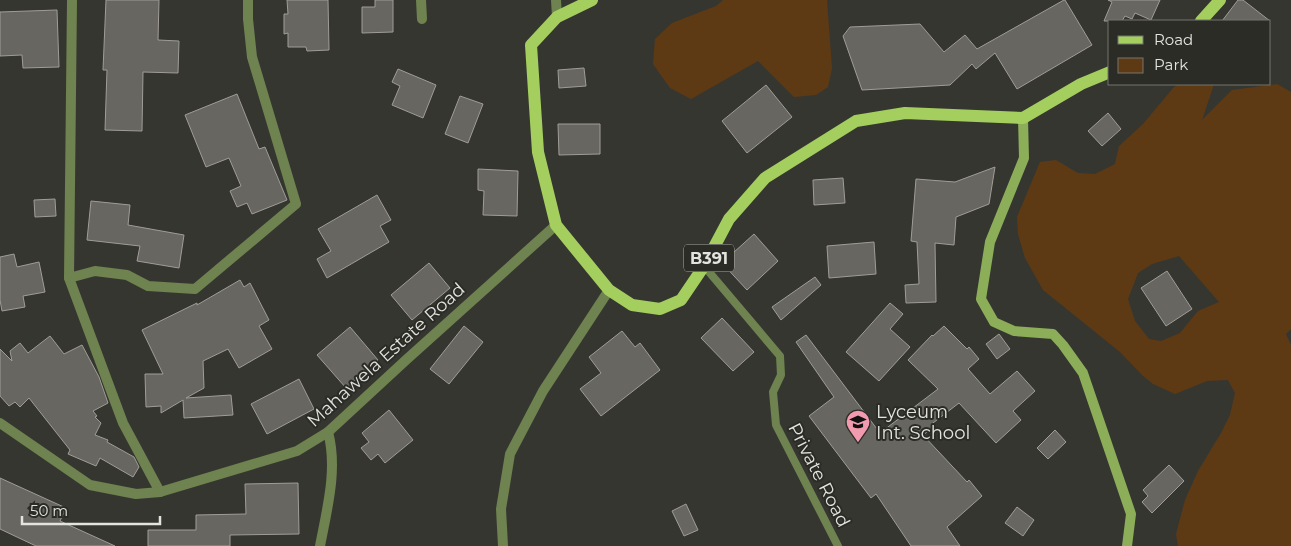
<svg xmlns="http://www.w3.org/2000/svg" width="1291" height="546" font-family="Montserrat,sans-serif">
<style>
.green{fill:#5e3a14;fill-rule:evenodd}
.building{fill:#686660;stroke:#a09d98}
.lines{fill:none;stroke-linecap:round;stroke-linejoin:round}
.lane{stroke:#6e834f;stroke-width:8}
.street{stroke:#6e834f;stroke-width:10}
.secondary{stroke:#8cae59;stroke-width:10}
.primary{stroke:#a4cf5e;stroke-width:12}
.labels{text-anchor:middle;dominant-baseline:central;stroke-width:4;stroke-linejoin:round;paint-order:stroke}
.shield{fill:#2c2c27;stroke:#acaca8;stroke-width:1}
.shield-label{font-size:16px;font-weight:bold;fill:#e3e3e0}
.street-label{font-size:18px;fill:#e3e3e0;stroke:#2c2c27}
.poi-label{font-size:18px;fill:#e3e3e0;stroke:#2c2c27;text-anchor:start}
</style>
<rect width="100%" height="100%" fill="#363631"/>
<g class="green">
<polygon points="723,0 827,0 832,68 828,87 816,95 794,97 758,61 691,99 670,88 653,64 655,39 672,23 716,6"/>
<path d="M1179 84H1214L1202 120 1232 90 1277 84 1291 92V329L1286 334 1291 345V546H1178L1176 534 1185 500 1198 471 1221 433 1230 415 1235 393 1228 380 1207 381 1175 394 1153 384 1142 375 1120 352 1043 290 1025 258 1018 234 1017 217 1040 162 1056 160 1078 173 1095 174 1115 164 1119 146 1143 124 1174 87ZM1179 256 1219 302 1198 311 1180 333 1161 341 1149 339 1135 321 1128 299 1138 273 1152 264Z"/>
</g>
<g class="building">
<polygon points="106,0 159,0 158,40 179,41 178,73 143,72 142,131 105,130 107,70 103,70"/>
<polygon points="287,0 328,0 329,50 307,51 306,47 288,47 288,33 284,34 284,14 288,14"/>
<polygon points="375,0 393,0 393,32 362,33 362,7 375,7"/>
<polygon points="1064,0 1065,0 1092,45 1017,89 995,53 976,69 972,64 950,85 862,90 843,36 850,27 920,24 944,52 965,35 977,49"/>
<polygon points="1108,0 1160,0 1151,20 1135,13 1132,19 1125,16 1122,21 1104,21 1112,2"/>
<polygon points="1238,0 1243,0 1270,21 1222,21"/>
<polygon points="57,10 59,67 23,68 22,55 0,56 0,12"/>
<polygon points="584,68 586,86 559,88 558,70"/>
<polygon points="398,69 436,85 423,118 392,105 400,86 392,82"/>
<polygon points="766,85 792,117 747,153 722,121"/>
<polygon points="237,94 259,149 265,147 287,200 252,214 247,203 237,207 230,191 241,186 229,158 206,167 185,115"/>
<polygon points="460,96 483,104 468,143 445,134"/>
<polygon points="1108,113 1121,129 1102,146 1088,131"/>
<polygon points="558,124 600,124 600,154 559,155"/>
<polygon points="995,167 989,204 956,217 954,245 935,243 936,302 906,303 905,285 919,284 917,242 911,241 916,179 955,182"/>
<polygon points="478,169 518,171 517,216 483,215 484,191 478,190"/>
<polygon points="843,178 845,203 814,205 813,180"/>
<polygon points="377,195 391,220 380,226 389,242 327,278 317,259 331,251 318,229"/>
<polygon points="55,199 56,216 35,217 34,200"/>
<polygon points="91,201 130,205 128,225 184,235 179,268 137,261 140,246 87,240"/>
<polygon points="754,234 778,261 747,290 722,263"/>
<polygon points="874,242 876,274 829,278 827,246"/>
<polygon points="14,254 17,267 39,262 45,292 23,296 25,307 2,311 0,300 0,257"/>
<polygon points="429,263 450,288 412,320 391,295"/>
<polygon points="1167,271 1192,309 1166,326 1141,288"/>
<polygon points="815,277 821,285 781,320 772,307"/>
<polygon points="240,280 244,287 250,283 269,320 259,326 272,349 239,368 228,349 203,361 204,388 186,398 231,395 233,415 184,418 183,400 161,413 161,406 146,407 145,374 163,374 142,330 197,303 197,305"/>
<polygon points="890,303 903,314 890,329 910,347 879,381 846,352"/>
<polygon points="722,318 754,352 733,371 701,338"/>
<polygon points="464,326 483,342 449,384 430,369"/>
<polygon points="944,326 967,349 969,347 979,359 968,369 990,394 1017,371 1035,391 1013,411 1021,420 996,443 959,403 933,423 935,426 923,435 967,482 969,480 982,496 947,527 960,546 911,546 876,494 871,498 809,416 834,397 796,342 806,335 880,433 938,389 908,360 932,335 933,336"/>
<polygon points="350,327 378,360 346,388 317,355"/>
<polygon points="622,331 635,347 640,343 660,370 601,416 580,389 601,373 589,357"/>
<polygon points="999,334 1010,349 997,359 986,344"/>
<polygon points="50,336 64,354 82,345 99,377 108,403 93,411 97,416 95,417 101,423 95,435 108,440 107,442 134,457 139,467 133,477 100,458 96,466 68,454 70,450 29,398 20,407 15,402 9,406 0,396 0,349 12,361 10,351 20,343 28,353"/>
<polygon points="299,379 314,409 267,434 251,404"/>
<polygon points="389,410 413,440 385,463 378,454 371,460 361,448 369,442 362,433"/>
<polygon points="1055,430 1066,442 1048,459 1037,448"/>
<polygon points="1169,465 1184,481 1152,513 1142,502 1148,496 1143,490"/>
<polygon points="0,478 66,508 60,521 115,546 36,546 0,529"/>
<polygon points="298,483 299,534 230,535 230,546 148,546 148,530 196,530 196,515 246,514 245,484"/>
<polygon points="686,504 698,530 684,536 672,511"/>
<polygon points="1017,507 1034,520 1023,536 1005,523"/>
</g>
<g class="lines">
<polyline class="lane" points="704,266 780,356 781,375 773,392 776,425 838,546"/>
<g class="street">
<polyline points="72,0 69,278 123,423 160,492"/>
<polyline points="421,0 422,19"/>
<polyline points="556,0 557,17"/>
<polyline points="69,278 95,271 127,275 148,286 195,289 296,204 252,57 248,19 248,0"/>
<polyline points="0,423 90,485 136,494 160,492 297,451 328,432 406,360 556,225"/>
<path d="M320 546C327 509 338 469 328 432"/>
<polyline points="503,546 501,509 510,454 543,391 609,290"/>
</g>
<polyline class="secondary" points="1023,118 1024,158 990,242 981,299 994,322 1014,331 1053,334 1063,345 1083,373 1131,514 1127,546"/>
<g class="primary">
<polyline points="592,0 557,17 531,45 538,152 556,225 609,290 632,305 660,309 681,300 704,266 729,219 765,178 856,121 905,113 1023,118 1081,84 1110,72"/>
<polyline points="1201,21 1220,0"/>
</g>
</g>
<defs>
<symbol id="school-pin" viewBox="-11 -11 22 30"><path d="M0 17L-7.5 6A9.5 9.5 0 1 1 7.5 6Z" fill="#f29ab0" stroke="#2c2c27"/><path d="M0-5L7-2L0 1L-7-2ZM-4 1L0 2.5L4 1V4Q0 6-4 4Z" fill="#111"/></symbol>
</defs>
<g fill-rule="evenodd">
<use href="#school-pin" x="844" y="408" width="28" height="38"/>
</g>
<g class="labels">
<rect class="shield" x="684" y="244.5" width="50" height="27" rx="4"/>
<g class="shield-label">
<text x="709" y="258">B391</text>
</g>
<g class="street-label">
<text transform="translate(386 355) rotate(-42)">Mahawela Estate Road</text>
<text transform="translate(819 475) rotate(63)">Private Road</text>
</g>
<g class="poi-label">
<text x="876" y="412">Lyceum<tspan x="876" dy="21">Int. School</tspan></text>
</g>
</g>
<rect x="1108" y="20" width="162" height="65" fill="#2c2c27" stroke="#757571"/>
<rect x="1118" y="36" width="25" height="8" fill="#a4cf5e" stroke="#757571"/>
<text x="1154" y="45" font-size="15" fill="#e3e3e0">Road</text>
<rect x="1118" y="58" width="25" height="15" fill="#5e3a14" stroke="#757571"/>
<text x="1154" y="70" font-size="15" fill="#e3e3e0">Park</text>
<path d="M22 516v8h138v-8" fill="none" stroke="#e3e3e0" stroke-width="2.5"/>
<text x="30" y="516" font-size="15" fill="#e3e3e0" stroke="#2c2c27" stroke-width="4" paint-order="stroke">50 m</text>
</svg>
